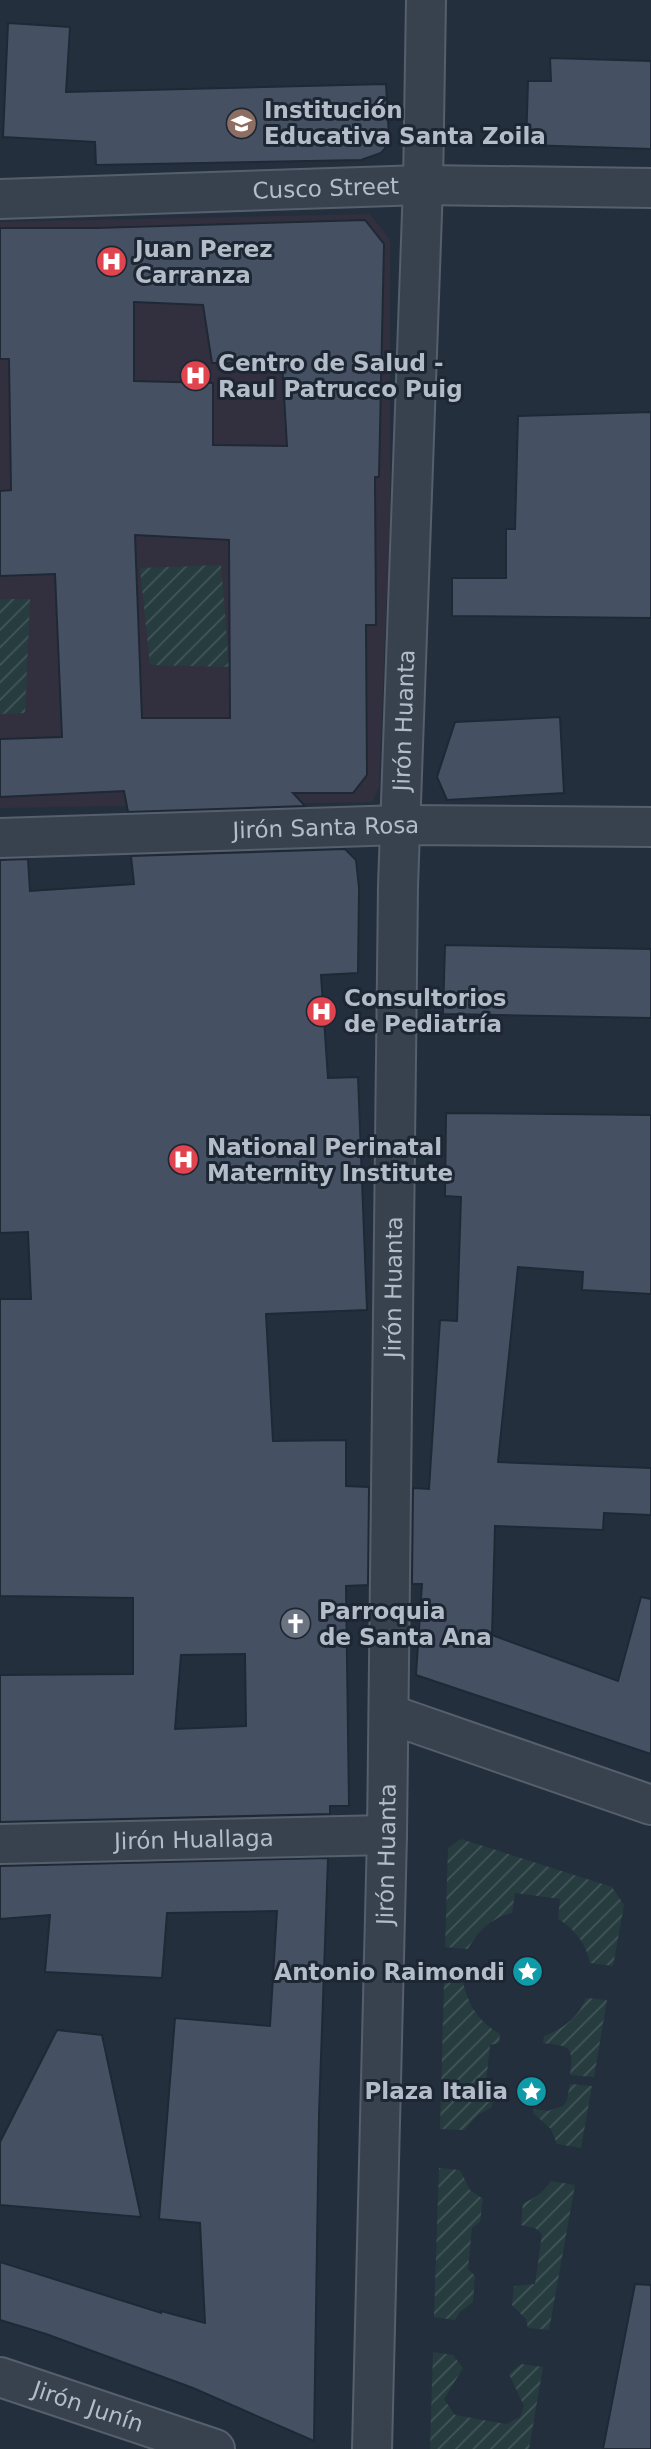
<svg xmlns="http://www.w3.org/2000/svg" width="651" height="2449" font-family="'DejaVu Sans',sans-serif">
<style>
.medical{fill:#32303f}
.garden{fill:url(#garden-furrows)}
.building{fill:#455162;stroke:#1f2835;stroke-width:2;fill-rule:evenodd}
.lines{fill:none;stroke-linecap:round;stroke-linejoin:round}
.minor-casing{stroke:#565f6c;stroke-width:42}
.minor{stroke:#38414e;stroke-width:38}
.labels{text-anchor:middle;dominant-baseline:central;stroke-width:6;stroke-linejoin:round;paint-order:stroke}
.poi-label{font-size:23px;font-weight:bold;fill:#b4bcc9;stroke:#1d2633;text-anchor:start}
.street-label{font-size:23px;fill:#b4bcc9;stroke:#1d2633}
</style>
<defs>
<pattern id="garden-furrows" width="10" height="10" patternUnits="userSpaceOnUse" patternTransform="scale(1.75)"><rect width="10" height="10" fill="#263c3f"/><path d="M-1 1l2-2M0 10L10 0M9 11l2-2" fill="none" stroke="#435659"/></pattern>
</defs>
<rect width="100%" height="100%" fill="#242f3e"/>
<polygon class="medical" points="370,214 390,240 390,512 379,787 372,802 0,808 0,222"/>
<g class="garden">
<polygon points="221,565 229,667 150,665 140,568"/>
<polygon points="0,599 30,599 25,713 0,714"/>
<path d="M461 1839 612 1887 624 1905 613 1966 590 1963C587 1945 574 1928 558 1919L560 1899 515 1893 512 1913C493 1917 477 1931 468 1949L445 1947 448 1848Z"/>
<path d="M444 1983H463C469 2006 479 2022 500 2034L499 2043 490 2045 485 2091 488 2095 493 2097 492 2107 478 2115 464 2130 440 2129Z"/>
<path d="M586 1998 607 2000 594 2077 570 2075C574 2046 570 2046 543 2043L544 2036C563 2029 579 2017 586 1998Z"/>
<polygon points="570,2084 592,2086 581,2148 557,2144 551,2129 533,2113 534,2109 548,2111 563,2106 567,2100"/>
<polygon points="439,2168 460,2170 470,2190 483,2199 480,2222 472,2228 468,2269 475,2276 473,2302 460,2312 455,2320 434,2317"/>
<path d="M551 2181 575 2185 549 2330 528 2328 526 2319 512 2305 514 2286 535 2284 542 2234 535 2228 521 2225 523 2203C535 2199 544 2191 551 2181Z"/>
<polygon points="433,2352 453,2355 463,2368 444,2399 455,2415 506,2424 520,2417 524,2406 509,2374 521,2364 543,2367 529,2449 430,2449"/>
</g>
<g class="building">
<polygon points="8,23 70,27 66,92 386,84 389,137 387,146 381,153 361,160 96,165 95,142 3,137"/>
<polygon points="550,58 651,61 651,149 526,145 528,81 551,81"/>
<path d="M365 220 384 244 379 477H375L376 625H366L367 775 353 793H293L305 806 128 812 124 791 0 797V739L62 737 55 574 0 576V491L11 490 9 359H0V228H96ZM134 302 203 305 212 363 282 362 287 446 213 445V383L134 381ZM135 535 229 540 230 718H142Z"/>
<polygon points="651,412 651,618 452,616 452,578 506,578 506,529 515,529 518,416"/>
<polygon points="560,717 564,793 447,800 437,777 455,722"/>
<path d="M345 849 356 860 359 888 358 973 321 975 328 1078 358 1077 367 1310 266 1314 273 1441 346 1440V1486L369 1487 368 1585 346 1586 349 1806H330V1814L0 1822V1675L133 1674V1598L0 1596V1299H31L28 1232 0 1233V860L28 859 30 891 134 884 131 856ZM245 1654 246 1726 175 1729 181 1655Z"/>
<polygon points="445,945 651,949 651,1018 443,1014"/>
<polygon points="446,1113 651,1115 651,1294 582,1290 583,1272 518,1267 498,1462 651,1468 651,1515 604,1513 603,1530 495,1526 492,1635 618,1681 641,1597 651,1599 651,1754 416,1675 422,1584 412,1584 413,1488 429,1489 440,1320 457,1321 461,1197 445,1196"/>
<polygon points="328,1858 319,2114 314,2441 193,2388 46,2334 0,2320 0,2262 161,2313 161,2311 205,2323 200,2223 159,2219 175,2018 270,2026 277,1911 167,1913 162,1978 45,1972 50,1915 0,1919 0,1866"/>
<polygon points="57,2030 102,2035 141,2217 0,2205 0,2142"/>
<polygon points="635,2284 651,2285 651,2449 603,2449"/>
</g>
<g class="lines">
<defs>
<g id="minor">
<path id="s1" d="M0 199 423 185 651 188"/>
<path id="s2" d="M0 838 401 825 651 827"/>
<polyline points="389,1714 651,1805"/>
<path id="s3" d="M0 1844 387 1835"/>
<path id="s4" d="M0 2377 215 2449"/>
<path id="s5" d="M372 2449 387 1835 398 886 423 185 426 0"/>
</g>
</defs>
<use href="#minor" class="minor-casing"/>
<use href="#minor" class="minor"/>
</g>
<defs>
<symbol id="school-disc" viewBox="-11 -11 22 22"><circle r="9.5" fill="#8d6e63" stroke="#1d2633"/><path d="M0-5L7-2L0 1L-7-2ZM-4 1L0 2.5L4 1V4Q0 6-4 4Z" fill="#fff"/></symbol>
<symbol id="hospital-disc" viewBox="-11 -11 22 22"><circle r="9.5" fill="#e0444e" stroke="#1d2633"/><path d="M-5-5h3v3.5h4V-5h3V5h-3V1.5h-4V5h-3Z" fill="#fff"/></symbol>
<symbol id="church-disc" viewBox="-11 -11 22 22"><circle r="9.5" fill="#6b7280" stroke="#1d2633"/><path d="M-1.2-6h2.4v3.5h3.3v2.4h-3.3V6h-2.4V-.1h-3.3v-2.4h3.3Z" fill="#fff"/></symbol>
<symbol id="sight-disc" viewBox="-11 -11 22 22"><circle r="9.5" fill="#0f9aa8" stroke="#1d2633"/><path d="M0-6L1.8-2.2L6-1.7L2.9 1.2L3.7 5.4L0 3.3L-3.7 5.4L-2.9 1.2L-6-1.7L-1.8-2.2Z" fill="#fff"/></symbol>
</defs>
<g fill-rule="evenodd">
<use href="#school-disc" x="224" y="106" width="35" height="35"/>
<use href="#hospital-disc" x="94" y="244" width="35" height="35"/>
<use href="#hospital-disc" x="178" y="358" width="35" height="35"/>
<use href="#hospital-disc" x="304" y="994" width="35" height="35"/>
<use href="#hospital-disc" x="166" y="1142" width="35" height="35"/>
<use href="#church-disc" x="278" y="1606" width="35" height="35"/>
<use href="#sight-disc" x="510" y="1954" width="35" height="35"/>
<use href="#sight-disc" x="514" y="2074" width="35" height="35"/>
</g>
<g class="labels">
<g class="poi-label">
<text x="264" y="110">Institución<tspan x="264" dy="26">Educativa Santa Zoila</tspan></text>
<text x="135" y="249">Juan Perez<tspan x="135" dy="26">Carranza</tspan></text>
<text x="218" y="363">Centro de Salud -<tspan x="218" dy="26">Raul Patrucco Puig</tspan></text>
<text x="344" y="998">Consultorios<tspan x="344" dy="26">de Pediatría</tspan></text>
<text x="207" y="1147">National Perinatal<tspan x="207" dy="26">Maternity Institute</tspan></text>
<text x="319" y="1611">Parroquia<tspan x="319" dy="26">de Santa Ana</tspan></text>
<text x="505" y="1972" text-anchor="end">Antonio Raimondi</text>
<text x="508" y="2091" text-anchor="end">Plaza Italia</text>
</g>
<g class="street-label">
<text stroke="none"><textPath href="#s1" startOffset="326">Cusco Street</textPath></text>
<text stroke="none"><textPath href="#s5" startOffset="1729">Jirón Huanta</textPath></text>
<text stroke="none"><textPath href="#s2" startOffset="326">Jirón Santa Rosa</textPath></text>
<text stroke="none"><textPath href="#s5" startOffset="1162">Jirón Huanta</textPath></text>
<text stroke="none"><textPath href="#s3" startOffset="194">Jirón Huallaga</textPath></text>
<text stroke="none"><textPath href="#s5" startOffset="595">Jirón Huanta</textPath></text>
<text stroke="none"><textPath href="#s4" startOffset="93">Jirón Junín</textPath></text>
</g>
</g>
</svg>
